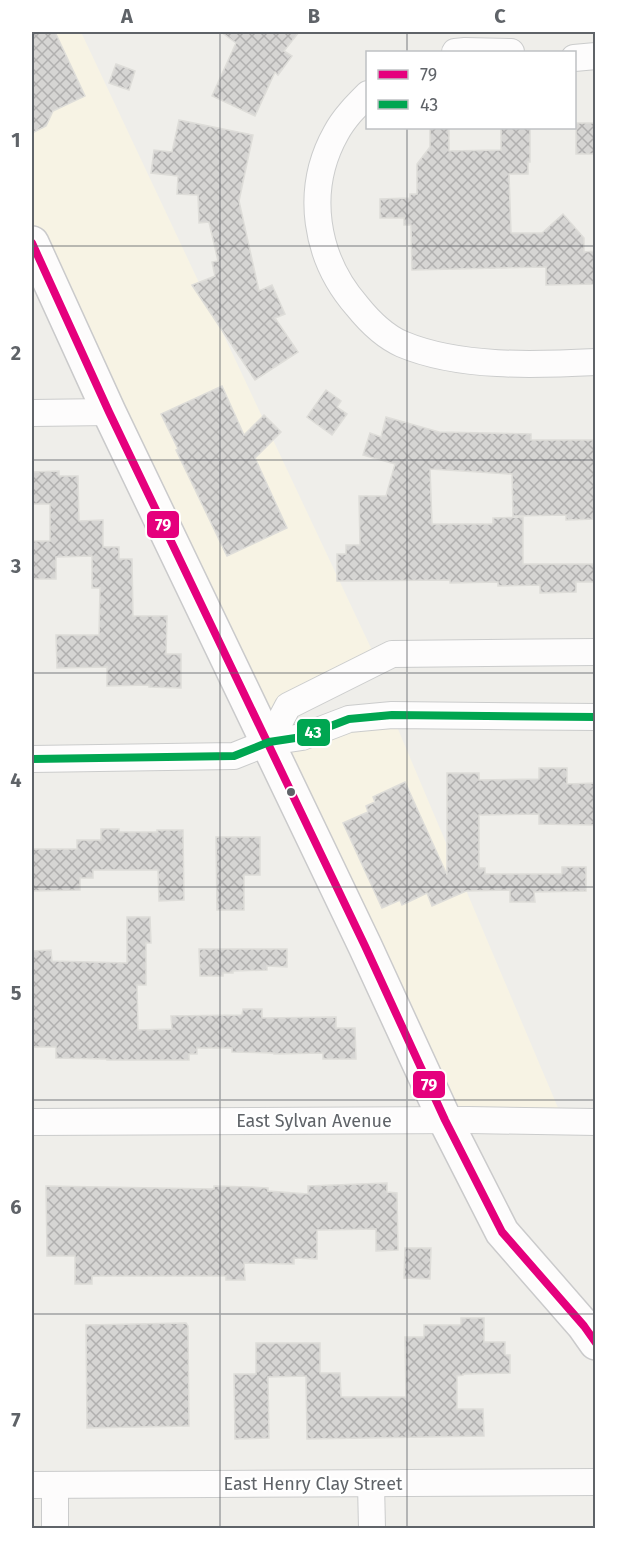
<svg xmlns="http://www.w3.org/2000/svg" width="627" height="1560" font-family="'Fira Sans',sans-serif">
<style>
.commercial{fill:#f7f3e4}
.building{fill:url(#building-cross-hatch);stroke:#deddd9;stroke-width:1.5}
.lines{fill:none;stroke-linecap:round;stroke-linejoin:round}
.street-casing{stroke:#cbcccc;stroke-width:28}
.secondary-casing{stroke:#cacacb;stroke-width:36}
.street{stroke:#fdfcfc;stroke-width:26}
.secondary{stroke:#fdfcfc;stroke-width:33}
.bus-1-casing{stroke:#fff;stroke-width:12}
.bus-2-casing{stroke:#fff;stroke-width:12}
.bus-1{stroke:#e5007d;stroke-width:8}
.bus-2{stroke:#00a651;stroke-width:8}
.grid{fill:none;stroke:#5f6368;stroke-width:1.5;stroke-opacity:0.55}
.bus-dot{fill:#5f6368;stroke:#fff;stroke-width:2}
.labels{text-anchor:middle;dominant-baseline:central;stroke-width:4.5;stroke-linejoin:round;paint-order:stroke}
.street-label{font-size:18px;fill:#5f6368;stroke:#fff}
.line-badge{stroke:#fff;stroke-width:2}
.badge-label{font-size:16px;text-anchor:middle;font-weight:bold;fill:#fff}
.neatline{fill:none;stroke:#5f6368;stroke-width:2}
.grid-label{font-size:20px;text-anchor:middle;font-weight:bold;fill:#5f6368}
</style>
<defs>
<pattern id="building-cross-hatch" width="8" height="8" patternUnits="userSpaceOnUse" patternTransform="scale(1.5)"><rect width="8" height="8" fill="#d6d5d3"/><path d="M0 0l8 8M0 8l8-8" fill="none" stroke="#b1b0af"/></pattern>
</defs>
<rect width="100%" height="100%" fill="#efeeea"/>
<polygon class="commercial" points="32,32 81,32 371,648 375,661 288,706 269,742 392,715 564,1122 445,1120 32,243"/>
<g class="building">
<polygon points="32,32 55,32 85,96 53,111 46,126 32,133"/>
<polygon points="221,32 299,32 284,51 292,56 278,75 275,72 255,116 212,96 236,43"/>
<polygon points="116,64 135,71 129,90 109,83"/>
<polygon points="179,120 253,135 239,201 259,291 272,285 285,314 275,318 298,352 255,380 192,285 215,276 212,262 218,261 209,222 199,223 198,195 177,194 178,176 151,173 154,150 172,152"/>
<rect x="576" y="123" width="20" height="31"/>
<polygon points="430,128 449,128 449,151 501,150 501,128 530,128 530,162 528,162 528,174 509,174 511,233 542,233 563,214 584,238 584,252 596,251 596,284 546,285 546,267 412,270 411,225 404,225 404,218 380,218 380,199 410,198 410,194 417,194 417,164 430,147"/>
<polygon points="222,386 244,435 264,415 281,432 255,458 287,528 227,556 176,450 178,449 161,414"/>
<polygon points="326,390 341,401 337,407 347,414 332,435 307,417"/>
<polygon points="386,417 439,432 531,434 531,440 596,440 596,519 566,520 566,515 513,516 512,474 430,469 432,524 493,524 493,518 523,517 523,564 596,564 596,582 576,582 576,592 540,593 540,585 498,586 498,582 450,583 450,580 337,581 337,554 346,554 346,545 360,545 359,496 386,496 395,464 363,455 370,433 381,437"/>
<polygon points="59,471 59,476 78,476 79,521 103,520 103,547 119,547 119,559 132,559 133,616 167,616 166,654 181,654 181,688 149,687 149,685 107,686 107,667 57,668 56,635 99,635 100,588 92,588 92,556 56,557 56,579 32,579 32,541 50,541 50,504 32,504 32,472"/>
<polygon points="539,768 567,768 567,784 596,783 596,825 539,824 539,814 479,815 479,868 485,868 485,874 562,874 562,867 586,867 586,891 534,892 535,902 510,902 510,890 466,891 432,906 427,893 402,905 400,900 382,908 343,823 368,812 366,806 375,802 373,797 405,782 447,875 447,773 479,773 479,780 539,779"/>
<polygon points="101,829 119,829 119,832 157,832 157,830 183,830 184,900 159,901 158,870 93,870 93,878 80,878 80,890 32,891 32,849 77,849 77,840 101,840"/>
<polygon points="216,837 260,837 260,875 244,875 244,910 217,910"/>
<polygon points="127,917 150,917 151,943 146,943 146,985 137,985 138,1030 172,1029 171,1016 242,1015 243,1009 262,1009 262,1018 336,1017 336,1028 355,1028 356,1059 323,1059 323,1053 274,1054 274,1053 232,1052 232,1048 197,1048 197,1054 189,1054 189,1060 107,1060 107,1059 56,1058 56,1047 32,1047 32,951 51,950 52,961 127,963"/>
<polygon points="199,949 287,949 287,967 267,966 267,970 233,971 233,973 223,973 223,976 200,976"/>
<polygon points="387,1183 387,1192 397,1193 398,1250 376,1251 376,1229 317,1230 317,1259 294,1258 294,1264 244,1263 245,1280 226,1280 226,1276 92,1276 92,1284 75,1284 75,1256 47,1256 46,1186 214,1189 214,1186 250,1187 268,1188 268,1191 308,1194 308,1186"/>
<polygon points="405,1248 431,1248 430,1279 404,1278"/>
<polygon points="461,1318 484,1318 484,1342 505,1342 505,1355 510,1355 510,1373 463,1374 463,1375 457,1376 457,1409 483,1409 484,1436 307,1439 306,1376 268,1377 269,1438 235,1439 234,1374 256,1374 256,1343 320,1343 320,1373 340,1373 341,1397 406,1397 405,1337 424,1337 424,1325 461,1325"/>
<polygon points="186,1323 188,1326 189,1426 87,1428 86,1325"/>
</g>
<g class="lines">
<defs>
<g id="street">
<polyline points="455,52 465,51 511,52"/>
<polyline points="574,58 596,56"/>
<path d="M368 94C356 106 344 118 336 133 304 190 315 258 357 306 369 321 384 336 402 344 459 368 535 365 596 362"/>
<polyline points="32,413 109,412"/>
<polyline points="269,742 288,706 392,654 596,652"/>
<polyline points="32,759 234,756 269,742 302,737 349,719 392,715 596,717"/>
<polyline points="32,1122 468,1120 596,1122"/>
<polyline points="371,1484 372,1528"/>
<polyline points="32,1485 596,1482"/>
<polyline points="55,1485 55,1528"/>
</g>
<polyline id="secondary" points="32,243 109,412 365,946 445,1120 502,1232 584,1326 596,1343"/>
</defs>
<use href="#street" class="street-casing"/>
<use href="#secondary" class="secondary-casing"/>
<use href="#street" class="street"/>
<use href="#secondary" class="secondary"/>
<defs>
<polyline id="bus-1" points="32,243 109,412 365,946 445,1120 502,1232 584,1326 596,1343"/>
<polyline id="bus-2" points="32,759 234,756 269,742 302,737 349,719 392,715 596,717"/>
</defs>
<use href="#bus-1" class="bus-1-casing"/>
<use href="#bus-2" class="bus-2-casing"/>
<use href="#bus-1" class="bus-1"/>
<use href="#bus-2" class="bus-2"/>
</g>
<path class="grid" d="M220 32V1528M407 32V52M407 128V1528M32 246H596M32 460H596M32 673H596M32 887H596M32 1100H596M32 1314H596"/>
<circle class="bus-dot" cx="291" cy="792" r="5"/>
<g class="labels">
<g class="street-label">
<text x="314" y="1121">East Sylvan Avenue</text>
<text x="313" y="1484">East Henry Clay Street</text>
</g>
</g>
<g class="line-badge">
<rect x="146" y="510" width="34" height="29" rx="6" fill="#e5007d"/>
<rect x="296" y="718" width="35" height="29" rx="6" fill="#00a651"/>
<rect x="412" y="1070" width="34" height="29" rx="6" fill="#e5007d"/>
</g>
<g class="badge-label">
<text x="163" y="530">79</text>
<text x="313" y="738">43</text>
<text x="429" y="1090">79</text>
</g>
<rect width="627" height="1560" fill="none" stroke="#ffffff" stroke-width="66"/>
<rect x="366" y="51" width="210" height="78" fill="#ffffff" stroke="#bfc1c3" stroke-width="1.5"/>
<rect x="378" y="70" width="30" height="9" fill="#e5007d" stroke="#bfc1c3" stroke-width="1.5"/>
<text x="420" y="81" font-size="18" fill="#5f6368">79</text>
<rect x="378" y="100" width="30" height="9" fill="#00a651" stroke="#bfc1c3" stroke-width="1.5"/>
<text x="420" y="111" font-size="18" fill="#5f6368">43</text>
<rect x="33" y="33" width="561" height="1494" class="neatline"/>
<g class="grid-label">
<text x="127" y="23">A</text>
<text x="314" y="23">B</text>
<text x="500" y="23">C</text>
<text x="16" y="147">1</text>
<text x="16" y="360">2</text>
<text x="16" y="573">3</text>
<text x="16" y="787">4</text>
<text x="16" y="1000">5</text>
<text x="16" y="1214">6</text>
<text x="16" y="1427">7</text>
</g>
</svg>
